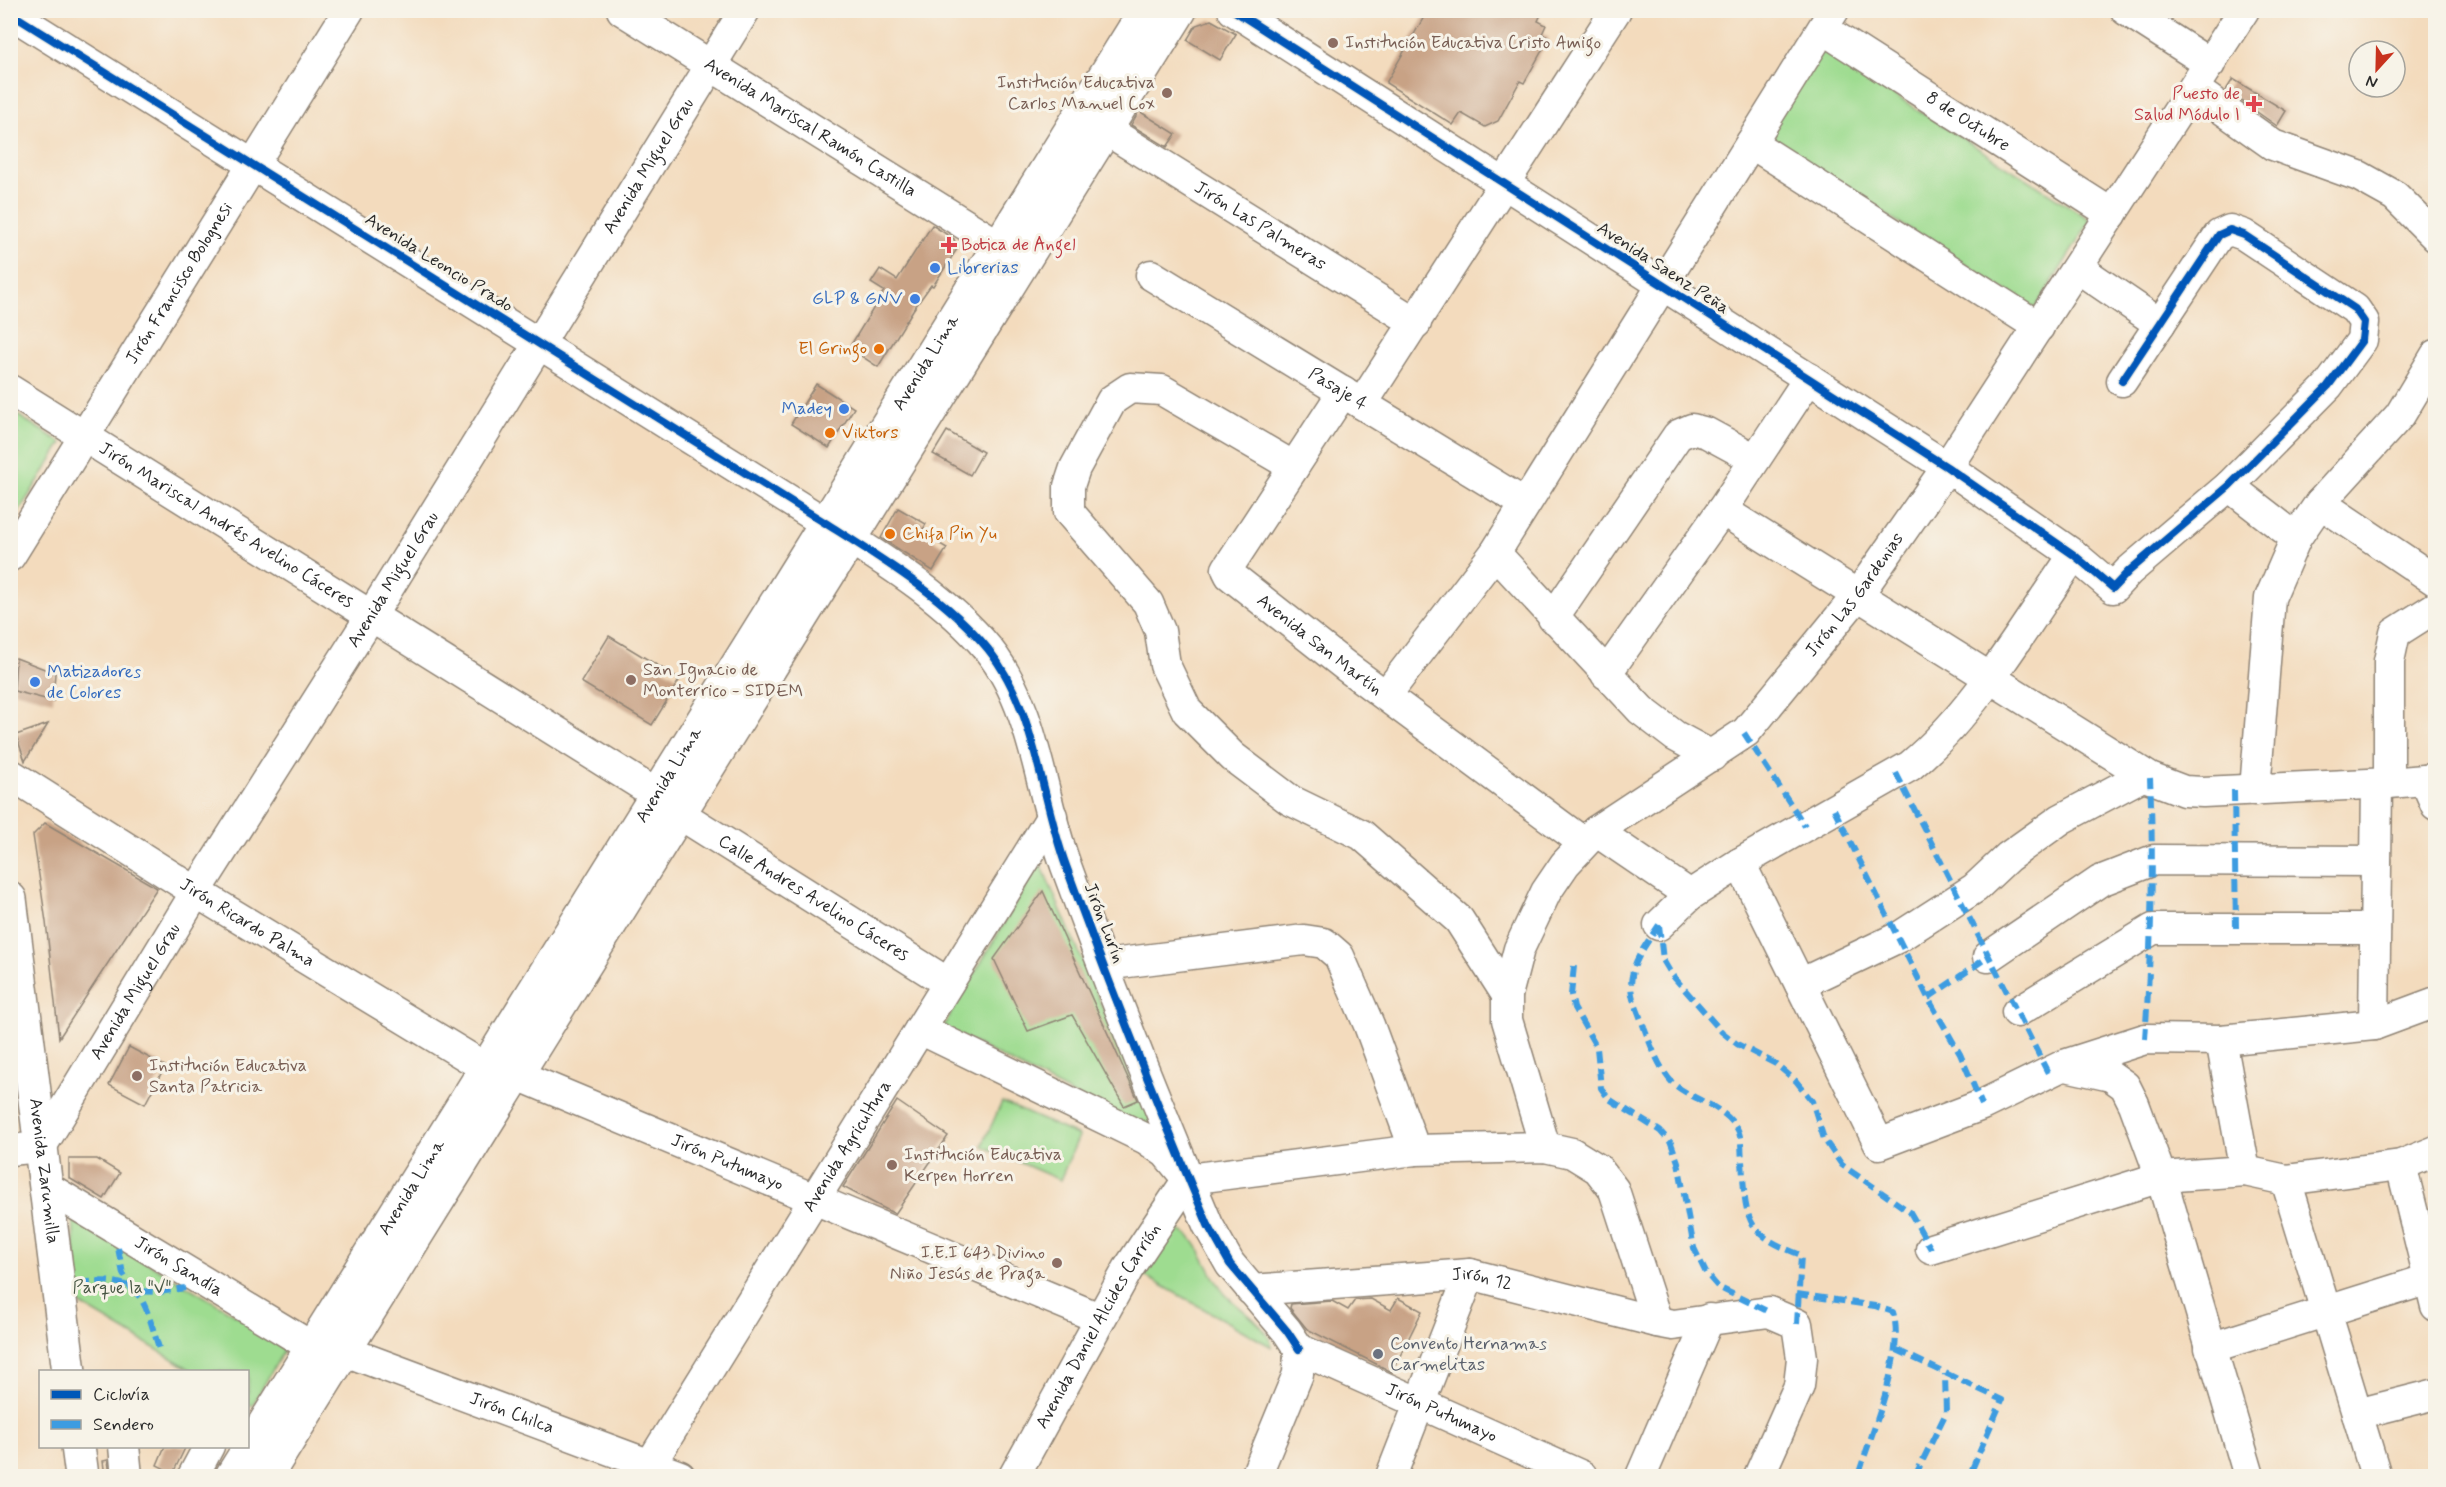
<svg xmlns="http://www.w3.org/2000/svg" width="2446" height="1487" font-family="Mynerve,sans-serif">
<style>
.green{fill:#9edc90;stroke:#64845e;stroke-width:1.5}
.building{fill:#c8a285}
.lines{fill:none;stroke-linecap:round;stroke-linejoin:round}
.minor-casing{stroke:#8f8374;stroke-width:33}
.major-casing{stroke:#8f8374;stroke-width:36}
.minor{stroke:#fff;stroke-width:30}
.major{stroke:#fff;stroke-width:33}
.quiet{stroke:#3d9ce1;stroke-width:6;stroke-dasharray:12 6;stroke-linecap:butt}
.cycleway-casing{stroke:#f7f3e8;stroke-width:11}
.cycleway{stroke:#0057b8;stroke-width:8}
.education-dot{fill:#8d6e63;stroke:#f7f3e8;stroke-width:2}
.health-dot{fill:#e0444e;stroke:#f7f3e8;stroke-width:2}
.shop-dot{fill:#3f7fe0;stroke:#f7f3e8;stroke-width:2}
.food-dot{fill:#e8710a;stroke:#f7f3e8;stroke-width:2}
.worship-dot{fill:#6b7280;stroke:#f7f3e8;stroke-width:2}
.labels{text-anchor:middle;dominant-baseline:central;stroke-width:6;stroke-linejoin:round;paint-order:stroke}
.education-label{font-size:18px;fill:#785e54;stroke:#f7f3e8;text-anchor:start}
.health-label{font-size:18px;fill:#be3a42;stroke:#f7f3e8;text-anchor:end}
.street-label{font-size:18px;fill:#2b2b2b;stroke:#f7f3e8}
.shop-label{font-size:18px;fill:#366cbe;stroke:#f7f3e8;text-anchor:start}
.food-label{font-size:18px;fill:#c56008;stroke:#f7f3e8;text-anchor:start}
.park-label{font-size:18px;fill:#485744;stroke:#f7f3e8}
.worship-label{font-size:18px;fill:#5b616d;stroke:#f7f3e8;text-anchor:start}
</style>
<rect width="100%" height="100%" fill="#f7f3e8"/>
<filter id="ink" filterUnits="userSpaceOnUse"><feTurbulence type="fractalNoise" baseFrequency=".0167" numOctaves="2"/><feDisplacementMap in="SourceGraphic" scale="12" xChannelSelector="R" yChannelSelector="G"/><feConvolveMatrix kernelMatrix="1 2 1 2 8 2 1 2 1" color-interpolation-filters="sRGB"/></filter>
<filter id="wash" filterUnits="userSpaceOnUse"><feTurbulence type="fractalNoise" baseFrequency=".008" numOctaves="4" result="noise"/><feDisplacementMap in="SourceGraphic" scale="24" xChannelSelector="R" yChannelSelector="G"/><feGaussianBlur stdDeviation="1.35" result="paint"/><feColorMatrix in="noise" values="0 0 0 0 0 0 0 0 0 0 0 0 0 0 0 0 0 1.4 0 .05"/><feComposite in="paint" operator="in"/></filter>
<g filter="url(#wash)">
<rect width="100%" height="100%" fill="#f3dbbd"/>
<g class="green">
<polygon points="1821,48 2091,220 2035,309 1764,137"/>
<polygon points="11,411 62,443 11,524"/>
<polygon points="1040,862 1159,1139 943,1027"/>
<polygon points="1002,1102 1079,1136 1060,1180 982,1146"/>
<polygon points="73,1218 274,1338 284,1350 252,1406 248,1403 248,1372 193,1371 78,1303"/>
<path d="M1168 1230C1175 1229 1184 1231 1189 1236 1203 1250 1211 1279 1226 1295 1240 1310 1269 1326 1272 1347L1143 1275 1162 1234Z"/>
</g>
<g id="blocks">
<g class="building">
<polygon points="1428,10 1503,10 1508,13 1513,10 1543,10 1538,21 1546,25 1542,34 1549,38 1524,83 1520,81 1498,121 1485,127 1461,113 1453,125 1386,83"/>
<polygon points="1211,20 1236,34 1220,60 1187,40 1196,25"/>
<polygon points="2233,79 2286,111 2277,126 2226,90"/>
<polygon points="1139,111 1176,134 1167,147 1131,125"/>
<polygon points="932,225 954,239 957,249 933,286 931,285 913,310 878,367 849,348 884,291 871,283 880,269 897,280"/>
<polygon points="816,384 854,408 829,448 791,424"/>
<polygon points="947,431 983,452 970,475 933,454"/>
<polygon points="898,508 926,524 921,533 947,548 933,571 881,538"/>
<polygon points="609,636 680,679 652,725 581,682"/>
<polygon points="16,658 55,673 53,701 14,691"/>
<polygon points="48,724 25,761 16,735"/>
<polygon points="45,823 157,888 59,1038 46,922 33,835"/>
<polygon points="1043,891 1138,1100 1124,1106 1072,1015 1028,1031 994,959"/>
<polygon points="129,1047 165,1066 145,1104 109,1085"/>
<polygon points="897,1101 948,1136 895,1214 843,1187"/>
<polygon points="69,1159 97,1159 120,1173 104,1199 69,1178"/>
<polygon points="1398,1298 1422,1311 1392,1372 1307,1329 1290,1308 1291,1304 1332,1301 1348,1310 1355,1300 1371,1299 1391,1310"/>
<polygon points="165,1446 186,1446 173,1473 157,1465"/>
<polygon points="108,1460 110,1476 105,1476 103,1461"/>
</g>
</g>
</g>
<g filter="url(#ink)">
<use href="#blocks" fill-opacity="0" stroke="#8f8374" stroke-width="1.5"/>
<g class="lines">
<defs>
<g id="minor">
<path id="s1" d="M622 10 998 245"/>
<polyline points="1233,10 1947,467 2074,555 2113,588 2129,571 2229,486 2328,386 2362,340 2364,322 2355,309 2244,235 2230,230 2219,235 2122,381"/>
<polyline points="2126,10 2210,64"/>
<path d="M10 13 827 524C882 559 945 597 988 649 1036 709 1040 795 1066 866 1110 987 1158 1107 1208 1225L1230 1264 1287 1331 1299 1349"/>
<path id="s2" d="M1823 29 2112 214"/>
<polyline points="2194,89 2273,145 2359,176 2395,196 2436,237"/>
<path id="s3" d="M1105 129 1416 323"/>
<polyline points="1751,143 2039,327"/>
<polyline points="2078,268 2160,324"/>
<path id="s4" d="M1151 275 1524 503"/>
<path id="s5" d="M10 390 656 794"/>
<path id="s6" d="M1343 392 1227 569 1230 575 1348 668 1584 843"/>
<polyline points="1362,404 1616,10"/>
<polyline points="1294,467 1162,390 1130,388 1112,400 1075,468 1069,486 1069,512 1148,603 1160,631 1165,665 1187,711 1233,757 1290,800 1362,835 1459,920 1507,995"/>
<polyline points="2229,486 2296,538"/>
<polyline points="2320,503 2436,581"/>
<polyline points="1722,510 2150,778 2184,791 2203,792 2389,783 2436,779"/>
<polyline points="1495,553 1641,710 1675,736 1712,756"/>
<path id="s7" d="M10 556 349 10"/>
<polyline points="1553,618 1678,435 1692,429 1707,433 1755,459"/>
<polyline points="1606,674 1722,510 1809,378"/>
<polyline points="1386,695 1495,553 1834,10"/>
<path id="s8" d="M10 774 196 892 486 1068 515 1074 1099 1318"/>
<polyline points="2425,780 2436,805"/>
<polyline points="2389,783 2389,661 2395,633 2436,607"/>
<polyline points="2255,790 2270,598 2296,538 2320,503 2400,415 2436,355"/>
<path id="s9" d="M678 813 948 983"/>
<polyline points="1596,831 1690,895"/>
<polyline points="1740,863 1879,1144 1982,1105 2064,1065 2145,1039 2221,1040 2374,1025 2436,1002"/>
<path d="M1659 925 1690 895 1740 863 1910 766C1976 712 2025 625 2074 555"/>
<polyline points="1988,957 2100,881 2154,860 2376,861"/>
<polyline points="1104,965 1304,940 1324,943 1339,956 1369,1025 1415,1150"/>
<polyline points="1800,984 1899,937 1975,888 2008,857 2061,819 2144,775"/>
<polyline points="2017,1012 2153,929 2375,929"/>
<polyline points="2374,1025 2377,784"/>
<polyline points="920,1029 1146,1139 1166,1153 1180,1170"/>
<polyline points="2221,1040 2245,1171"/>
<polyline points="2066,1066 2111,1076 2125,1086 2134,1104 2161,1177 2249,1476"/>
<path id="s10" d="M1545 1147 1507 1020V995L1519 949 1546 892 1565 864 1596 831 1746 732 1857 596 1947 467 2244 10"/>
<path id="s11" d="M10 1150 41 1147 196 892 371 616 745 10"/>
<polyline points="2401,1165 2436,1306"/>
<polyline points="1188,1179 1415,1150 1545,1147 1572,1153 1598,1169 1614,1190 1657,1322"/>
<polyline points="2286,1180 2376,1476"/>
<path id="s12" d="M45 1186 312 1347"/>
<polyline points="1931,1249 2161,1177 2245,1171 2286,1180 2401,1165 2436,1151"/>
<path id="s13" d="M1251 1290 1470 1274 1657 1322 1673 1325 1769 1312 1797 1324 1802 1358 1799 1386 1759 1476"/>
<polyline points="2210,1348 2429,1279"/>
<path id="s14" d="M1299 1349 1582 1476"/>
<path id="s15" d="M345 1351 680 1476"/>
<polyline points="2357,1414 2436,1394"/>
<polyline points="124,1446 127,1476"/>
<polyline points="193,1476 209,1446"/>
<path id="s16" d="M643 1476 1052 816"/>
<path id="s17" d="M1014 1476 1128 1269 1188 1179"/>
<polyline points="1256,1476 1298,1374 1299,1349"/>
<polyline points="1391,1476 1470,1274"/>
<polyline points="1641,1476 1709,1319"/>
</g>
<g id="major">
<path id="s18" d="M10 899 69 1372"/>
<polyline points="78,1446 82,1476"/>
<path id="s19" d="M232 1476 1146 10"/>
<polyline points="266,1476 1180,10"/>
</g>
</defs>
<use href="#minor" class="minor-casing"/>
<use href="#major" class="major-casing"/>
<use href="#minor" class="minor"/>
<use href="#major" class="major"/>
<g class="quiet">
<polyline points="1744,733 1805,826"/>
<polyline points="1896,773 2048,1073"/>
<polyline points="2234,790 2236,929"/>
<polyline points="1834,809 1928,998 1960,1054 1982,1105"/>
<path d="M1659 925C1644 948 1625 969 1633 999 1643 1022 1656 1069 1675 1085 1695 1101 1725 1106 1738 1130 1742 1138 1741 1152 1742 1161 1746 1219 1743 1233 1801 1255L1797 1324"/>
<polyline points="1659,925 1663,960 1672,975 1722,1032 1737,1044 1776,1064 1796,1081 1812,1101 1824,1139 1842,1165 1910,1212 1931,1249"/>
<polyline points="1574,966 1571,995 1574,1008 1597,1048 1601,1088 1609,1099 1660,1131 1671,1143 1678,1162 1694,1248 1706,1273 1718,1287 1769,1312"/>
<polyline points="1928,998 1988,957"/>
<path d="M2145 1039C2151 952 2154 866 2150 778"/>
<polyline points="118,1248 123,1274 133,1291 159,1292 185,1288"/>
<path d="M79 1283C142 1275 142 1295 159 1348"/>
<path d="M1797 1294 1875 1306 1893 1312C1906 1355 1871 1433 1858 1476"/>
<polyline points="1897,1350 2002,1400 1969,1476"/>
<polyline points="1915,1476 1946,1413 1945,1374"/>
</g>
<defs>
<g id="cycleway">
<polyline points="1233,10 1947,467 2074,555 2113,588 2129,571 2229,486 2328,386 2362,340 2364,322 2355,309 2244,235 2230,230 2219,235 2122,381"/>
<path d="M10 13 827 524C882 559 945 597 988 649 1036 709 1040 795 1066 866 1110 987 1158 1107 1208 1225L1230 1264 1287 1331 1299 1349"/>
</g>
</defs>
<use href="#cycleway" class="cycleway-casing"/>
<use href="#cycleway" class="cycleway"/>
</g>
</g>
<g class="education-dot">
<circle cx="1333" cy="43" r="6"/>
<circle cx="1167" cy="93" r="6"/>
<circle cx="631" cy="680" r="6"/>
<circle cx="137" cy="1076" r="6"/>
<circle cx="892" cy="1165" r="6"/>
<circle cx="1057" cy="1263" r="6"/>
</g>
<g class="health-dot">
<path d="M2251 95h6v6h6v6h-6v6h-6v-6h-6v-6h6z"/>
<path d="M946 236h6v6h6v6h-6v6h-6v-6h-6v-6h6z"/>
</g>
<g class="shop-dot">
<circle cx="935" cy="268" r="6"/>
<circle cx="915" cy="299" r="6"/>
<circle cx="844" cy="409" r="6"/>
<circle cx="35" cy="682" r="6"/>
</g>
<g class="food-dot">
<circle cx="879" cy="349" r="6"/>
<circle cx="830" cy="433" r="6"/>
<circle cx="890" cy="534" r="6"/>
</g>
<circle class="worship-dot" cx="1378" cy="1354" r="6"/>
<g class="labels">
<g class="education-label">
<text x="1345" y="43">Institución Educativa Cristo Amigo</text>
<text x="1155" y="83" text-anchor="end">Institución Educativa<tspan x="1155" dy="21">Carlos Manuel Cox</tspan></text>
<text x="643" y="670">San Ignacio de<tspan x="643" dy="21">Monterrico - SIDEM</tspan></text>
<text x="149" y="1066">Institución Educativa<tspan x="149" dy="21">Santa Patricia</tspan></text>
<text x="904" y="1155">Institución Educativa<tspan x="904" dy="21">Kerpen Horren</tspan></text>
<text x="1045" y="1253" text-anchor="end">I.E.I 643 Divino<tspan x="1045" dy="21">Niño Jesús de Praga</tspan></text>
</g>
<g class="health-label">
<text x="2240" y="94">Puesto de<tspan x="2240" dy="21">Salud Módulo I</tspan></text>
<text x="961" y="245" text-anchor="start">Botica de Angel</text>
</g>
<g class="street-label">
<text stroke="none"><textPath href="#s2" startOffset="172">8 de Octubre</textPath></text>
<text stroke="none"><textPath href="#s1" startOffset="222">Avenida Mariscal Ramón Castilla</textPath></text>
<text stroke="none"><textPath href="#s11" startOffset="1185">Avenida Miguel Grau</textPath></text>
<text stroke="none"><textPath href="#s3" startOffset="183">Jirón Las Palmeras</textPath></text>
<text transform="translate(439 263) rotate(32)">Avenida Leoncio Prado</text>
<text transform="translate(1663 268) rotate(33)">Avenida Saenz Peña</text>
<text stroke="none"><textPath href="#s7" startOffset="321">Jirón Francisco Bolognesi</textPath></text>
<text stroke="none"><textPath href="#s19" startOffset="1312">Avenida Lima</textPath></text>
<text stroke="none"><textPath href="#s4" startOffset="219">Pasaje 4</textPath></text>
<text stroke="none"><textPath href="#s5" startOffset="255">Jirón Mariscal Andrés Avelino Cáceres</textPath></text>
<text stroke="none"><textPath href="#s11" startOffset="699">Avenida Miguel Grau</textPath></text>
<text stroke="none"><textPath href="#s10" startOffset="702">Jirón Las Gardenias</textPath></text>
<text stroke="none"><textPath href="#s6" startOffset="332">Avenida San Martín</textPath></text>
<text stroke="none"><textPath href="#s19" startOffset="826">Avenida Lima</textPath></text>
<text stroke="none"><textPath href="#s9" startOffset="160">Calle Andres Avelino Cáceres</textPath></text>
<text stroke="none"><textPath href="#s8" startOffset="280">Jirón Ricardo Palma</textPath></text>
<text transform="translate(1104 923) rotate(69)">Jirón Lurín</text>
<text stroke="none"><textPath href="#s11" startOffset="213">Avenida Miguel Grau</textPath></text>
<text stroke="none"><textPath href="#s16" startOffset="388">Avenida Agricultura</textPath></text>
<text stroke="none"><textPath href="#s8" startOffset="819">Jirón Putumayo</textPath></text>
<text stroke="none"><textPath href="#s18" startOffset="274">Avenida Zarumilla</textPath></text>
<text stroke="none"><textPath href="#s19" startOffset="340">Avenida Lima</textPath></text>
<text stroke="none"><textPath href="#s12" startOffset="156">Jirón Sandía</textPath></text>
<text stroke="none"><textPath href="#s13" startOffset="232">Jirón 12</textPath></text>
<text stroke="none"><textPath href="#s17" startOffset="172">Avenida Daniel Alcides Carrión</textPath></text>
<text stroke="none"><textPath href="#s15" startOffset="178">Jirón Chilca</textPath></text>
<text stroke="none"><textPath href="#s14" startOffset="156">Jirón Putumayo</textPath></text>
</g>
<g class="shop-label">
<text x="947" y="268">Librerias</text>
<text x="903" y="299" text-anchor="end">GLP &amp; GNV</text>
<text x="832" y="409" text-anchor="end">Madey</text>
<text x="47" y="672">Matizadores<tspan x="47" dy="21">de Colores</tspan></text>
</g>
<g class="food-label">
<text x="867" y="349" text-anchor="end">El Gringo</text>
<text x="842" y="433">Viktors</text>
<text x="902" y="534">Chifa Pin Yu</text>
</g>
<g class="park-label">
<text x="122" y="1288">Parque la "V"</text>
</g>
<g class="worship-label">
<text x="1390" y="1344">Convento Hernamas<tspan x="1390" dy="21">Carmelitas</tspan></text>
</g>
</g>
<rect width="2446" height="1487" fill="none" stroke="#f7f3e8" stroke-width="36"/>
<rect x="39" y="1370" width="210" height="78" fill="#f7f3e8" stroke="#a5a39c" stroke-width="1.5"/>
<rect x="51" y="1390" width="30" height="9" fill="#0057b8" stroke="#a5a39c" stroke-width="1.5"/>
<text x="93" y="1400" font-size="18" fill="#2b2b2b">Ciclovía</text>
<rect x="51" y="1420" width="30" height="9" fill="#3d9ce1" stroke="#a5a39c" stroke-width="1.5"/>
<text x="93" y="1430" font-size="18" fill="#2b2b2b">Sendero</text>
<g transform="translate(2377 69) rotate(202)"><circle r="28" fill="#f7f3e8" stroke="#a5a39c" stroke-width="1.5"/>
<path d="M0-4.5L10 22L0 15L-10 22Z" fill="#c8321e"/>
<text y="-9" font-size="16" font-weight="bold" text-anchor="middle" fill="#2b2b2b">N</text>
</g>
</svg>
